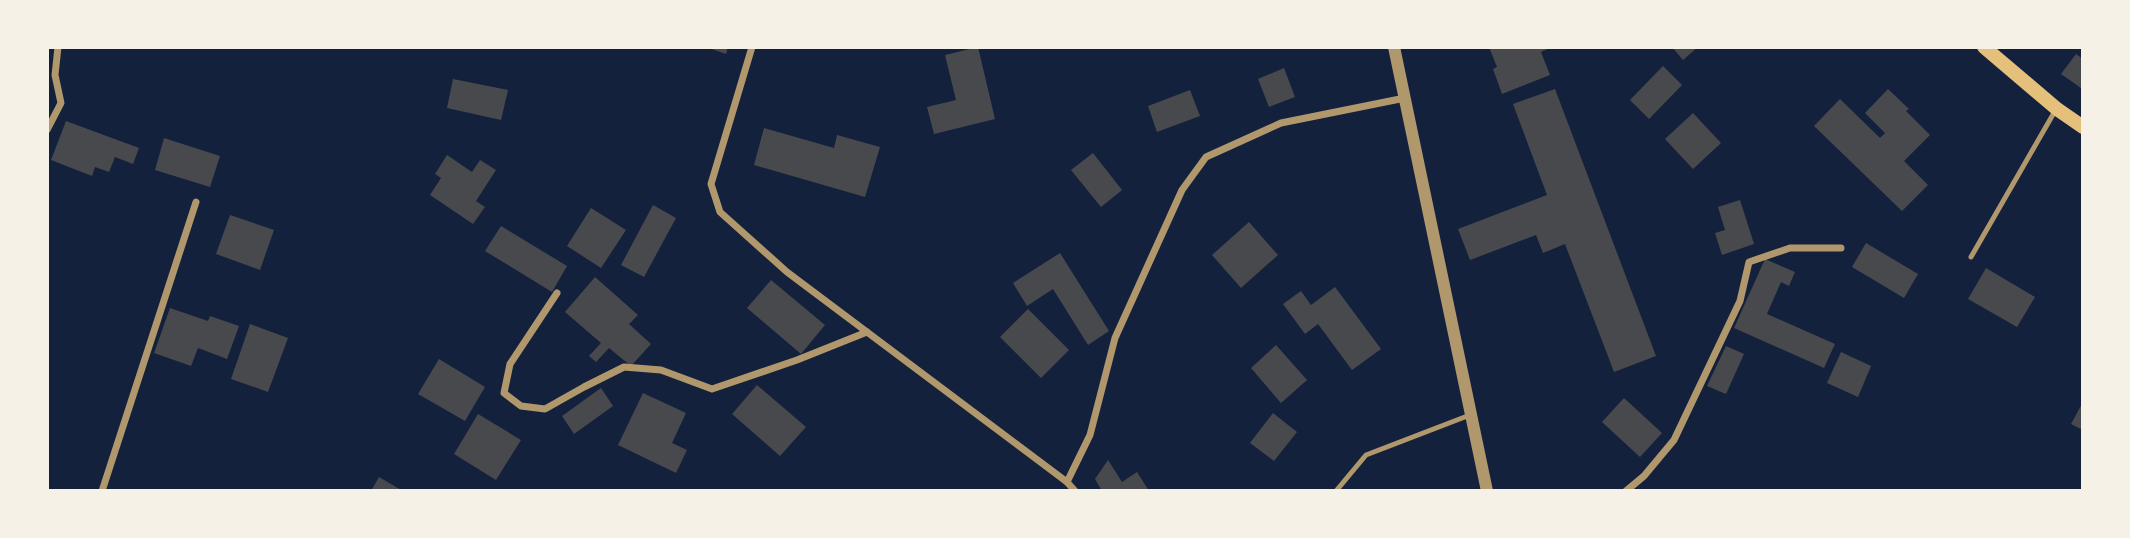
<svg xmlns="http://www.w3.org/2000/svg" width="2130" height="538" font-family="'DejaVu Sans',sans-serif">
<style>
.building{fill:#48494c}
.lines{fill:none;stroke-linecap:round;stroke-linejoin:round}
.service{stroke:#b1986c;stroke-width:5}
.minor{stroke:#b1986c;stroke-width:7}
.tertiary{stroke:#b1986c;stroke-width:12}
.secondary{stroke:#e5c07b;stroke-width:14}
</style>
<rect width="100%" height="100%" fill="#14213d"/>
<g class="building">
<polygon points="706,47 728,47 726,54"/>
<polygon points="978,47 995,119 934,134 927,107 956,100 945,55"/>
<polygon points="1489,47 1552,47 1541,52 1550,75 1502,94 1493,69 1497,67"/>
<polygon points="1672,47 1698,47 1683,60"/>
<polygon points="2076,54 2083,59 2081,88 2061,74"/>
<polygon points="1663,66 1682,85 1649,119 1630,100"/>
<polygon points="1284,68 1295,97 1269,107 1258,79"/>
<polygon points="453,79 508,90 501,120 447,108"/>
<polygon points="1555,89 1656,356 1614,372 1565,244 1543,253 1536,235 1470,260 1458,229 1547,195 1513,104"/>
<polygon points="1888,89 1909,109 1906,111 1930,135 1904,161 1928,185 1902,211 1814,126 1840,99 1880,138 1885,133 1865,113"/>
<polygon points="1190,90 1200,116 1157,132 1148,106"/>
<polygon points="1693,113 1721,143 1693,169 1665,139"/>
<polygon points="66,121 139,148 133,164 115,157 109,172 95,167 92,176 51,160"/>
<polygon points="764,128 834,148 837,135 880,147 865,197 754,165"/>
<polygon points="164,138 220,156 210,187 155,170"/>
<polygon points="1093,153 1122,190 1101,207 1071,170"/>
<polygon points="447,155 472,172 480,160 496,170 476,201 485,207 473,224 430,195 441,178 435,174"/>
<polygon points="1740,200 1754,244 1722,255 1715,233 1725,230 1718,207"/>
<polygon points="653,205 676,218 644,277 621,265"/>
<polygon points="591,208 626,230 601,268 567,246"/>
<polygon points="230,215 274,230 260,270 216,254"/>
<polygon points="1249,222 1278,255 1241,288 1212,255"/>
<polygon points="501,226 567,266 552,292 485,251"/>
<polygon points="1866,243 1918,274 1904,298 1852,267"/>
<polygon points="1060,253 1109,331 1088,345 1053,289 1027,306 1013,283"/>
<polygon points="1765,259 1795,272 1789,286 1781,282 1767,314 1835,344 1824,368 1734,328"/>
<polygon points="1986,268 2035,297 2017,327 1968,299"/>
<polygon points="595,277 638,315 629,324 651,344 631,366 609,348 596,362 589,356 601,343 565,312"/>
<polygon points="771,280 825,325 801,354 747,308"/>
<polygon points="1335,287 1381,349 1352,370 1318,324 1305,334 1283,304 1301,291 1311,305"/>
<polygon points="170,308 208,321 210,316 239,326 227,359 198,348 191,366 154,353"/>
<polygon points="1028,309 1069,350 1041,378 1000,337"/>
<polygon points="250,324 288,338 268,392 231,379"/>
<polygon points="1276,345 1307,380 1281,403 1251,368"/>
<polygon points="1726,346 1744,354 1726,394 1707,386"/>
<polygon points="1841,352 1871,366 1858,397 1827,383"/>
<polygon points="439,359 485,387 465,421 418,394"/>
<polygon points="757,385 806,427 780,456 732,414"/>
<polygon points="601,388 613,406 574,434 562,416"/>
<polygon points="643,393 686,413 672,443 687,450 676,473 618,445"/>
<polygon points="1624,398 1662,433 1640,457 1602,422"/>
<polygon points="2083,402 2083,430 2071,424"/>
<polygon points="1273,413 1297,432 1274,461 1250,443"/>
<polygon points="478,414 521,440 496,480 454,454"/>
<polygon points="1108,460 1122,482 1137,472 1149,491 1102,491 1095,479"/>
<polygon points="379,477 403,491 371,491"/>
</g>
<g class="lines">
<g class="service">
<polyline points="1971,257 2055,111"/>
<polyline points="1336,491 1366,455 1470,415"/>
</g>
<g class="minor">
<polyline points="752,47 711,184 720,212 787,272 1067,482 1075,491"/>
<polyline points="47,130 61,103 55,75 58,47"/>
<polyline points="557,293 510,364 504,393 521,406 545,409 584,387 624,367 661,370 712,389 797,360 867,332"/>
<polyline points="1067,482 1090,435 1115,338 1182,190 1206,157 1281,123 1405,98"/>
<polyline points="102,491 196,202"/>
<polyline points="1626,491 1644,476 1674,440 1740,301 1749,262 1790,248 1841,248"/>
</g>
<polyline class="tertiary" points="1394,47 1487,491"/>
<polyline class="secondary" points="1984,47 2057,109 2083,127"/>
</g>
<rect width="2130" height="538" fill="none" stroke="#f6f1e7" stroke-width="98"/>
</svg>
